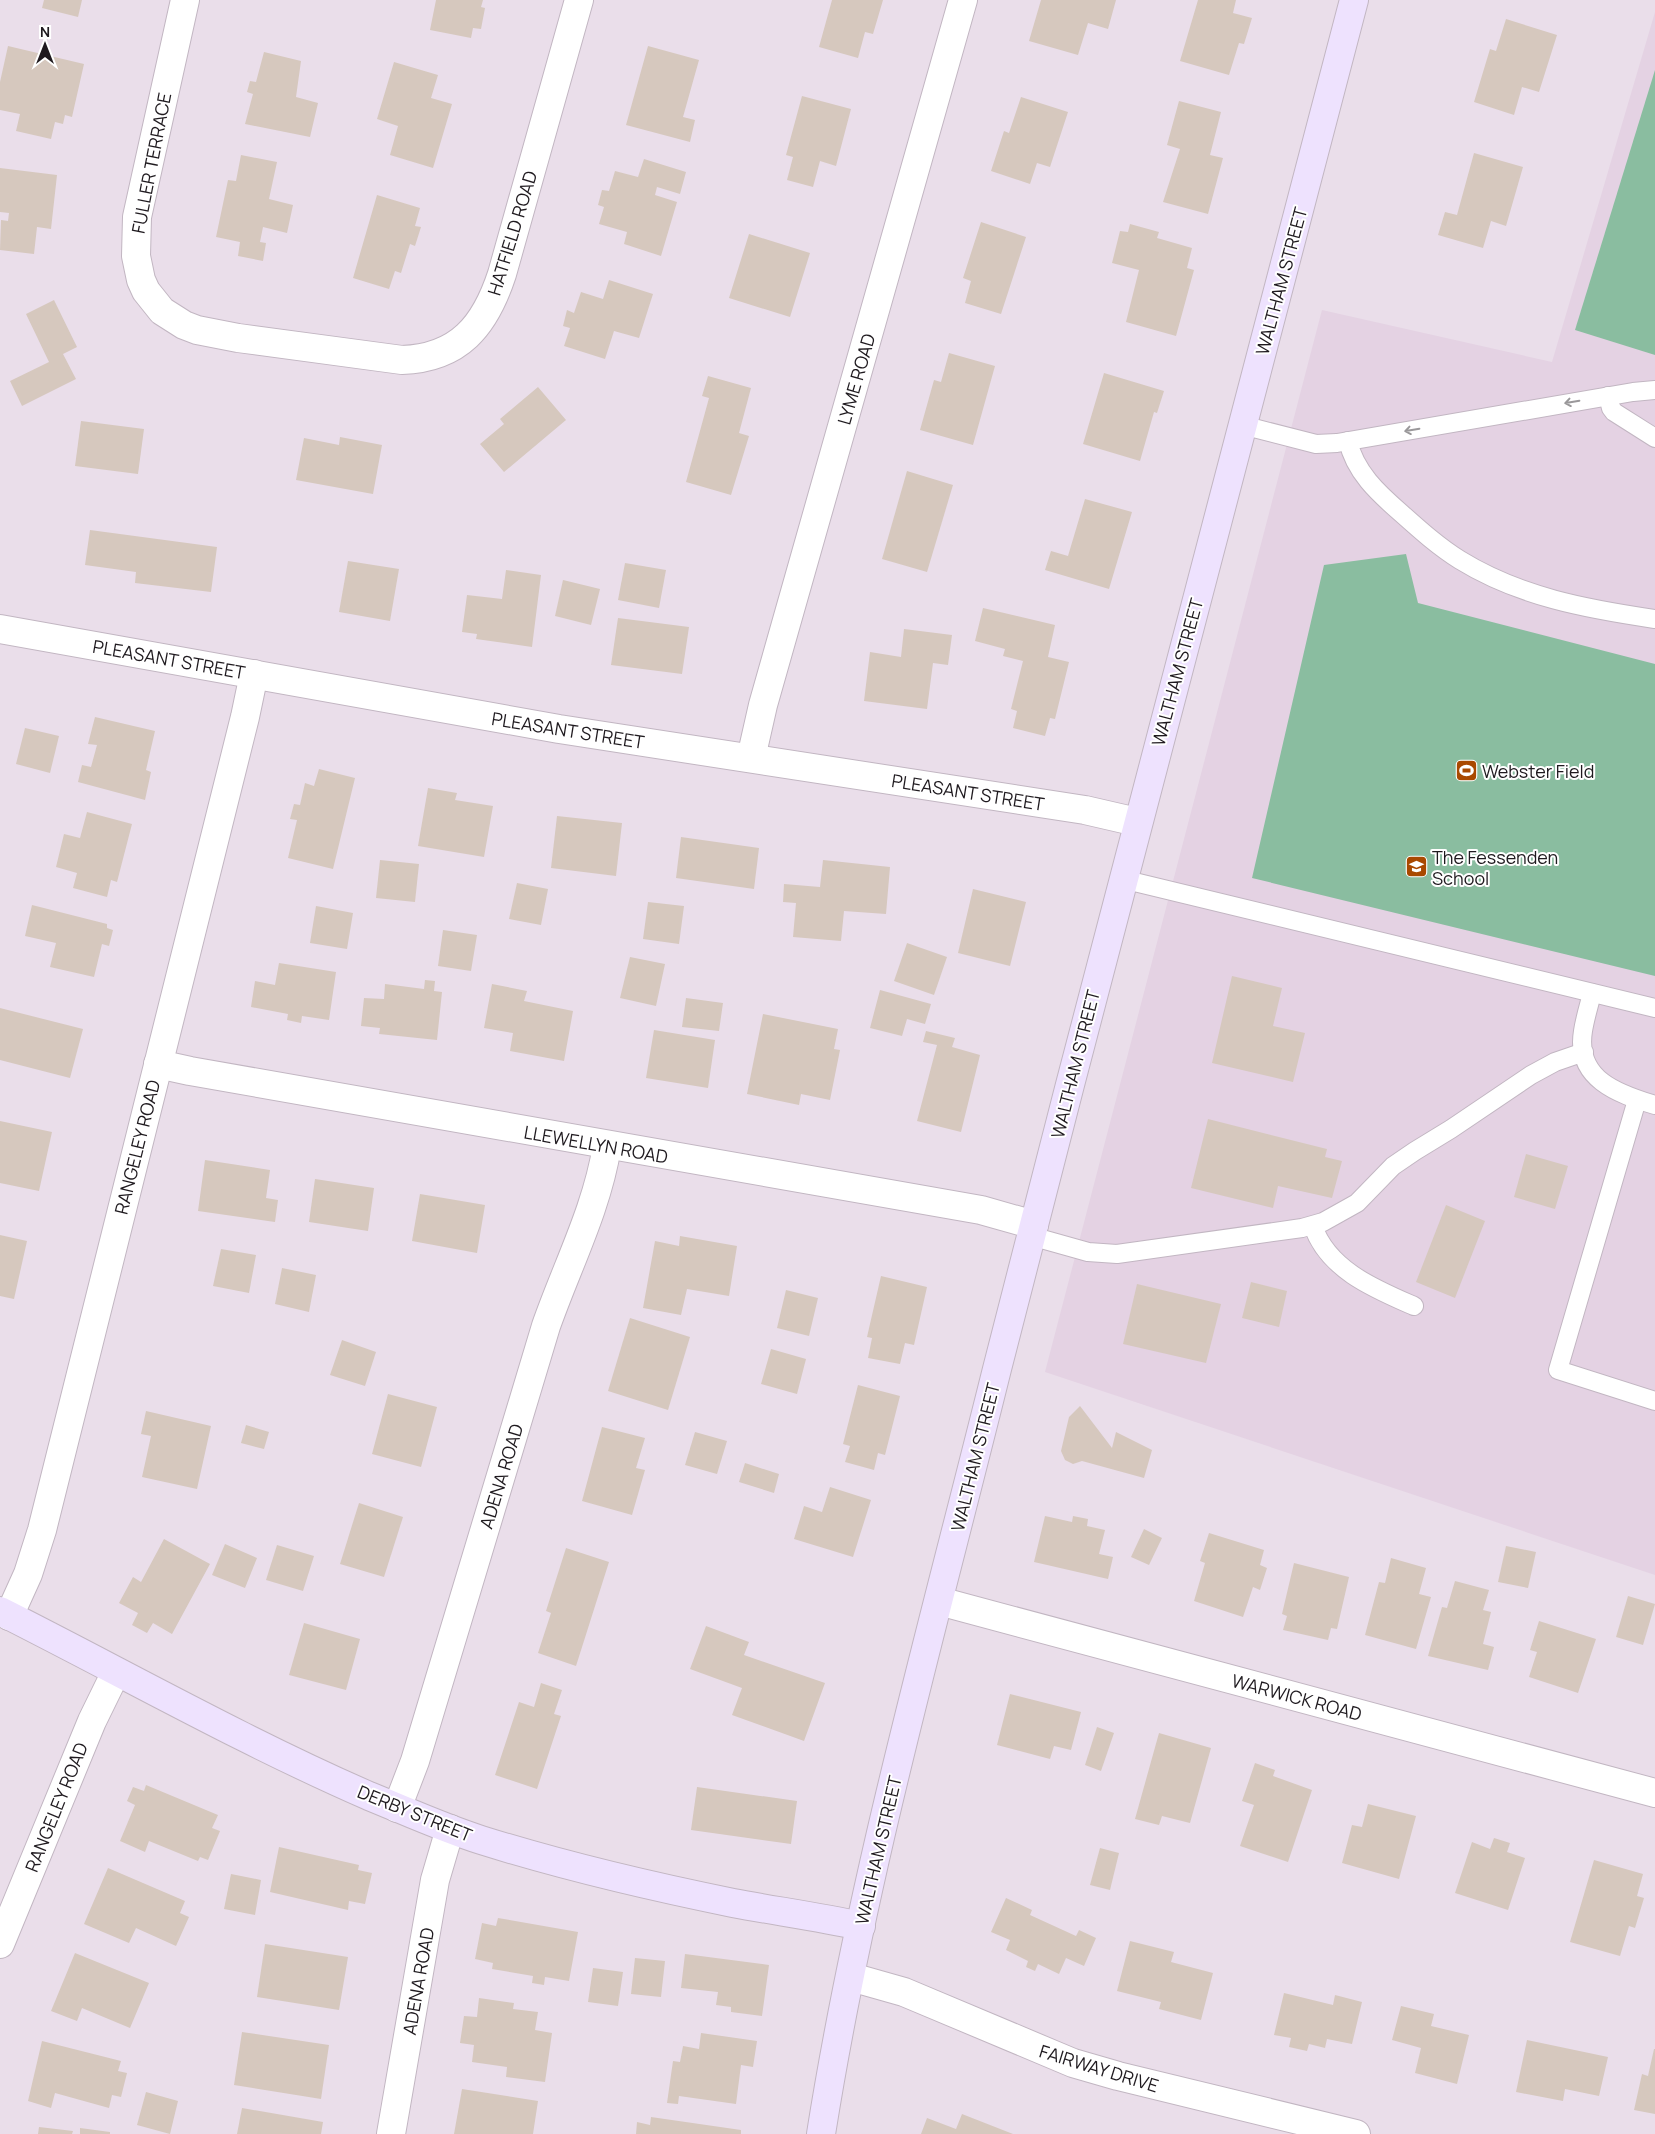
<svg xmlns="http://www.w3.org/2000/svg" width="1655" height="2134" font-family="Manrope,sans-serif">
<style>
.education{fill:#e4d2e3}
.green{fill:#8abda0}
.building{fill:#d6c8be}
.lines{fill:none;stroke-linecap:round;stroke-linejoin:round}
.lane-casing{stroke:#c2b6c2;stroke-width:20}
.street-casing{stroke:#c2b6c2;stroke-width:30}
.secondary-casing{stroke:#c2b6c2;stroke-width:30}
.lane{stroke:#fff;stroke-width:18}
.street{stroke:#fff;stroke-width:28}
.secondary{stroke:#eee2fe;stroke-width:28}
.oneway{stroke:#9a989a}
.labels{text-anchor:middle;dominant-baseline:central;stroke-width:4;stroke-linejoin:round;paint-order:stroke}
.street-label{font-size:18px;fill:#1f1a1f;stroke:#fff}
.poi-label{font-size:18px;fill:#1f1a1f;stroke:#fff;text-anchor:start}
</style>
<rect width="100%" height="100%" fill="#eadeea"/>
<polygon class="education" points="1655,12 1655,1575 1045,1372 1322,310 1552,362"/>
<g class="green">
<polygon points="1655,70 1655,355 1575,330"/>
<polygon points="1406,554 1418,603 1655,664 1655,976 1252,878 1324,565"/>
</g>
<g class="building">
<polygon points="44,0 82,0 78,17 42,8"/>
<polygon points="436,0 483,0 481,7 485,8 481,29 473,28 471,38 430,30"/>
<polygon points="832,0 883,0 873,34 865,32 858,58 819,47"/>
<polygon points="1041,0 1116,0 1108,29 1088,23 1078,55 1029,41"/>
<polygon points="1198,0 1236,0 1233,13 1252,18 1244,44 1239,43 1229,75 1180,61"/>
<polygon points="1506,19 1557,35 1539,92 1522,87 1514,115 1474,102 1490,49 1496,51"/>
<polygon points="8,46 84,64 72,117 65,115 63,124 55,122 51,139 16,131 20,114 0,110 0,82"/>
<polygon points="648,46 699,60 683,117 695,120 690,142 626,125"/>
<polygon points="264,52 301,61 296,97 318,103 310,137 245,124 253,94 247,92 250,81 256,82"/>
<polygon points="394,62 438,75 431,98 452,104 433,168 390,155 398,126 377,119"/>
<polygon points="802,96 851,109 836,166 820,161 813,187 787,180 793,157 786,155"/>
<polygon points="1021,97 1068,112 1050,167 1037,163 1030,184 991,171 1004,131 1009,133"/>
<polygon points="1179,101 1221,112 1210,155 1223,158 1208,214 1163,202 1180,149 1167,145"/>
<polygon points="1474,153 1523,167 1506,226 1491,221 1483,248 1438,235 1445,212 1457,215"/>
<polygon points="241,155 277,162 269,199 293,205 287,233 263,227 260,242 266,243 263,261 238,256 240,242 216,237 228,180 236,181"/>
<polygon points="644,159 686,172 680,194 657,187 655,195 677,202 661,256 624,244 627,232 599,224 604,207 598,205 602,190 609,191 615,171 638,177"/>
<polygon points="0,168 57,175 51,229 37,227 34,254 0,250 1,220 8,221 9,213 0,212"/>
<polygon points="377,195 420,208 415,226 421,227 415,246 410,244 401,273 395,271 389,289 353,278"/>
<polygon points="981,222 1026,237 1001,314 965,303 971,281 963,278"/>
<polygon points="1130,224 1159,232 1157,238 1192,248 1187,268 1194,270 1176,336 1126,322 1139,270 1112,263 1120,231 1128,232"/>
<polygon points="749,234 810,253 790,317 729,298"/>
<polygon points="609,280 653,294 639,338 614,331 605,359 564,346 570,328 563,326 567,310 574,313 581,292 603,299"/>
<polygon points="54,300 77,347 63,354 76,379 22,406 10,381 49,362 26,314"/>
<polygon points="949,353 995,366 973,445 920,430 934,380 941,382"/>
<polygon points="1104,373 1164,391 1157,413 1154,412 1140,461 1083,444"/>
<polygon points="708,376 751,388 739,433 749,436 731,495 686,482 709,398 702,396"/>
<polygon points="538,387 566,420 504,472 480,444 504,424 500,419"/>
<polygon points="81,421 144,429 138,474 75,466"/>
<polygon points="340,437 382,445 373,494 296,480 304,438 339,445"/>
<polygon points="907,471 953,485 927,572 882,559"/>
<polygon points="1085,499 1132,512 1109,589 1045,570 1051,551 1068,556"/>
<polygon points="90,530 217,547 211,592 135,583 136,572 85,565"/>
<polygon points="348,561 399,569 390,621 339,612"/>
<polygon points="625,563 666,570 659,608 618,600"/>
<polygon points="506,570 541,575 532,647 476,639 477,634 462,632 467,595 502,599"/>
<polygon points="563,580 600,589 591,625 555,616"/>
<polygon points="983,608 1055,625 1048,657 1069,662 1055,719 1050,718 1045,736 1013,728 1017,711 1011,709 1023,661 1003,656 1005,649 975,641"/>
<polygon points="618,618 689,627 682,674 611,665"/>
<polygon points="904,629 952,635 948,665 933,663 927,709 864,701 870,652 901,657"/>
<polygon points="95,717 155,731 146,770 151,772 145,800 78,782 82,765 91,767 97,745 88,744"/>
<polygon points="25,728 59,736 50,773 16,764"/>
<polygon points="319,769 355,778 333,869 288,858 297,820 290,819 294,804 300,805 305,783 314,786"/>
<polygon points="428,788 457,793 455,800 493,806 484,857 418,846"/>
<polygon points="87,812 132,824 117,882 111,880 107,897 73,888 77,873 56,867 64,834 80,838"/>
<polygon points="557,816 622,823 616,876 551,868"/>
<polygon points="681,837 759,848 754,889 676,878"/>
<polygon points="380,860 419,864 415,902 376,898"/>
<polygon points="823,860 890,867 886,914 844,911 841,941 793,937 796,903 783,902 784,884 820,887"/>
<polygon points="517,883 548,889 541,925 509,919"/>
<polygon points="973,889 1026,902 1010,966 958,953"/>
<polygon points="648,902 684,906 679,944 643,939"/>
<polygon points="32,905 107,924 107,928 113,930 109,946 102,944 94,977 50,967 56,943 25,936"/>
<polygon points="316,906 353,913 347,949 310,943"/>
<polygon points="443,930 477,935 471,971 438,966"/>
<polygon points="907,943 947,957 934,995 894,981"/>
<polygon points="630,957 665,964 656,1006 620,998"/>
<polygon points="279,963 336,972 329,1020 302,1016 301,1023 287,1020 288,1014 251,1007 255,981 275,985"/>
<polygon points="1232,976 1282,988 1273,1026 1305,1033 1293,1082 1212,1063"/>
<polygon points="425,980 435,981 434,991 442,992 437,1040 379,1034 380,1028 361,1026 364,998 384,999 385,984 424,989"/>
<polygon points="492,984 527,991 524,1001 573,1011 564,1061 510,1051 513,1033 484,1028"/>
<polygon points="880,990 931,1004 925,1024 907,1019 902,1036 870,1028"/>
<polygon points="686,998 723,1003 719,1031 682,1027"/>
<polygon points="0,1008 83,1029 70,1078 0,1060"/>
<polygon points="763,1014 838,1029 834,1049 840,1050 830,1100 801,1094 799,1105 747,1094"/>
<polygon points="654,1030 715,1040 708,1088 646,1078"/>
<polygon points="926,1031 955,1038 952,1047 980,1055 961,1132 917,1121 937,1045 923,1042"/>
<polygon points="1208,1119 1327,1149 1325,1157 1342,1161 1332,1198 1278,1186 1273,1208 1191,1188"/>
<polygon points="0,1121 52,1132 39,1191 0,1183"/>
<polygon points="1526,1154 1568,1166 1555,1209 1514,1197"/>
<polygon points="205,1160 270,1170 266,1198 278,1200 275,1222 198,1211"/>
<polygon points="315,1179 374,1188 368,1231 309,1222"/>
<polygon points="420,1194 485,1205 477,1253 412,1241"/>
<polygon points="1446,1205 1485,1221 1455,1298 1416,1282"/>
<polygon points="0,1235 27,1241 14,1299 0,1296"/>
<polygon points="680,1236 737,1246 729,1296 687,1289 681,1315 643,1308 655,1241 679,1246"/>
<polygon points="221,1249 256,1255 249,1293 213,1286"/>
<polygon points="282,1268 316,1275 309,1312 275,1304"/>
<polygon points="881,1276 927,1287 914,1345 905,1343 900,1364 868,1358 872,1338 867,1337"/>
<polygon points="1251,1282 1287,1291 1279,1327 1242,1318"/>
<polygon points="1137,1284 1221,1304 1206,1363 1123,1344"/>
<polygon points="786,1290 818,1298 809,1336 777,1328"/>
<polygon points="630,1318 690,1337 668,1410 608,1391"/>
<polygon points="342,1340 376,1352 365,1386 330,1375"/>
<polygon points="771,1349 806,1359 797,1394 761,1384"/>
<polygon points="858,1385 900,1396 885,1455 878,1453 874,1470 845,1462 850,1446 843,1444"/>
<polygon points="388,1394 437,1407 421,1467 372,1454"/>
<polygon points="1080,1406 1112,1448 1116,1432 1152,1450 1144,1478 1082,1461 1073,1464 1065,1460 1061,1451 1069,1417"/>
<polygon points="146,1411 211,1426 197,1489 142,1477 151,1436 141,1434"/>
<polygon points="246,1425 269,1432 264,1449 241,1443"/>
<polygon points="602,1427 645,1438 636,1468 645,1470 632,1515 582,1501"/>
<polygon points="695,1432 727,1441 717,1474 685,1465"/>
<polygon points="745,1463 779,1474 774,1493 739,1482"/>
<polygon points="830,1487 871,1500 853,1557 794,1539 804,1506 822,1512"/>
<polygon points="359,1503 403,1517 384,1577 340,1564"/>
<polygon points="1045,1516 1072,1522 1073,1516 1088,1519 1087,1526 1105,1530 1099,1554 1113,1557 1108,1579 1034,1562"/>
<polygon points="1144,1529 1162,1538 1149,1565 1131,1557"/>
<polygon points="1209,1533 1264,1550 1260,1565 1267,1568 1260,1590 1253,1587 1243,1617 1194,1601 1205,1563 1200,1561"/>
<polygon points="164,1539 210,1564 172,1634 153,1623 147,1633 132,1625 138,1613 119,1603 133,1577 141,1582"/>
<polygon points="225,1544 257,1558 245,1588 212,1575"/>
<polygon points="277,1545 314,1556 303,1591 266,1580"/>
<polygon points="1506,1546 1536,1552 1528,1588 1498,1582"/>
<polygon points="566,1548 609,1562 576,1666 538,1653 551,1613 546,1611"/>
<polygon points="1391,1558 1426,1568 1419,1594 1431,1597 1416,1649 1365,1635 1379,1582 1385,1583"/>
<polygon points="1294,1563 1349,1577 1337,1629 1331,1628 1328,1640 1283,1630 1287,1616 1282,1614"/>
<polygon points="1455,1581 1489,1590 1483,1610 1491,1612 1483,1644 1494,1647 1488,1670 1428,1656 1442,1607 1447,1608"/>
<polygon points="1628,1596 1655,1604 1643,1645 1616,1637"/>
<polygon points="1539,1621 1596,1639 1578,1693 1529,1677 1537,1652 1530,1650"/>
<polygon points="304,1623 360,1639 346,1690 289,1675"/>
<polygon points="706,1626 749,1642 744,1655 825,1683 804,1741 732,1715 742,1688 690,1669"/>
<polygon points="541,1683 562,1690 554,1714 561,1716 537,1789 495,1775 519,1702 534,1707"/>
<polygon points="1010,1694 1081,1712 1071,1750 1054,1746 1050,1759 997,1745"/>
<polygon points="1097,1727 1114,1733 1101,1771 1085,1765"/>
<polygon points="1159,1733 1211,1748 1190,1823 1162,1816 1159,1825 1135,1819"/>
<polygon points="1255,1763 1275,1770 1273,1776 1312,1790 1288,1862 1240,1846 1254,1805 1242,1801"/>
<polygon points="146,1785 218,1815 212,1828 220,1831 208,1860 200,1857 198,1861 149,1841 145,1852 120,1841 135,1805 127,1801 133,1787 144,1791"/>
<polygon points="697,1787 797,1801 791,1844 691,1830"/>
<polygon points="1368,1804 1416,1816 1399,1879 1342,1863 1352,1825 1362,1827"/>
<polygon points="1494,1838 1510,1843 1507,1852 1525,1858 1508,1910 1455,1893 1472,1842 1490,1849"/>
<polygon points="279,1847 359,1865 358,1870 372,1873 365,1904 349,1901 348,1910 270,1892"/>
<polygon points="1100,1848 1119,1853 1110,1890 1090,1885"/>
<polygon points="1594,1860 1643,1874 1637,1896 1644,1898 1635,1928 1629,1926 1620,1956 1570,1942"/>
<polygon points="108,1868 185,1901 180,1913 189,1917 176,1946 136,1928 129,1943 84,1924"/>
<polygon points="231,1874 261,1880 255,1915 224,1909"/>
<polygon points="1006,1898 1032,1910 1030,1915 1076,1936 1079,1930 1096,1938 1084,1966 1066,1958 1059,1974 1038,1964 1035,1971 1026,1967 1028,1961 1006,1950 1010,1940 991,1932"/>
<polygon points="498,1918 578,1932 569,1981 545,1977 544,1985 532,1983 533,1976 492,1969 493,1963 475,1959 482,1923 496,1926"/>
<polygon points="1130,1941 1174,1952 1171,1962 1213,1973 1201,2020 1159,2009 1161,2002 1117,1991"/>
<polygon points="265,1944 348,1957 339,2010 257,1997"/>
<polygon points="75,1953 149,1983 130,2028 82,2008 77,2021 51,2011"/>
<polygon points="685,1954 769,1965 762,2016 731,2012 731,2007 716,2005 718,1992 681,1988"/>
<polygon points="635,1958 665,1961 661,1997 631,1994"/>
<polygon points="593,1968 623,1972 618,2006 588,2002"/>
<polygon points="1284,1993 1333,2005 1335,1995 1362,2002 1352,2044 1327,2039 1325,2048 1309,2044 1307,2051 1289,2047 1291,2038 1274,2035"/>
<polygon points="479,1998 514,2003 513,2009 538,2012 535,2030 552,2033 545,2082 506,2077 507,2067 472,2062 474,2045 460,2043 464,2016 477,2017"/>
<polygon points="1401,2006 1434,2014 1431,2026 1469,2035 1457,2084 1415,2073 1421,2048 1392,2040"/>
<polygon points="242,2032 329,2045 321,2099 234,2085"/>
<polygon points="701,2033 757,2041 753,2067 741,2065 736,2104 679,2096 678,2104 667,2103 673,2061 680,2062 683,2046 699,2049"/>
<polygon points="1527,2040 1608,2057 1599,2096 1565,2089 1563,2101 1516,2092"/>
<polygon points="42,2041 121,2061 118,2071 127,2073 121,2097 112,2095 109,2108 55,2093 51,2108 28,2101"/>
<polygon points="1654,2049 1655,2049 1655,2114 1634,2110 1642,2074 1648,2076"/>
<polygon points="462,2089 538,2101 533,2134 454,2134"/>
<polygon points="146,2092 178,2101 170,2134 137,2125"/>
<polygon points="242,2108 323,2122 321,2134 237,2134"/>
<polygon points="962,2114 1013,2134 921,2134 927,2118 956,2129"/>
<polygon points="651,2117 741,2130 741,2134 636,2134 637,2122 650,2125"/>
<polygon points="39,2127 73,2131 72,2134 38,2134"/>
<polygon points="80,2128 110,2132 110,2134 80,2134"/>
</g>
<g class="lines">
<defs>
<g id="lane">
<polyline points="1608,396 1611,408 1614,412 1655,438"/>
<polyline points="1242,425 1316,444 1337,443 1633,392 1655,390"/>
<path d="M1348 441C1355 472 1378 493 1401 513 1420 530 1439 547 1460 560 1520 597 1587 609 1655 619"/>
<polyline points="1122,879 1655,1008"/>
<path d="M1592 993C1589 1006 1585 1018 1583 1031 1575 1079 1618 1094 1655 1105"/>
<polyline points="1637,1100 1558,1370 1655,1401"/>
<path d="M1313 1226C1328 1270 1375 1289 1414 1306"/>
<polyline points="1031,1236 1088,1252 1117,1254 1302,1228 1323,1222 1357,1203 1393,1166 1415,1151 1451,1129 1531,1075 1555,1062 1584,1052"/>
</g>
<g id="street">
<path d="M185 0 137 217 136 256 141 280 146 291 162 311 184 325 197 330 238 338 402 360C459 358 485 326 502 274L579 0"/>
<polyline points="0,629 559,729 1085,810 1137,822"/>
<polyline points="751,758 763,705 963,0"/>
<polyline points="158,1064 190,1071 981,1210 1034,1225"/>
<polyline points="939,1601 1655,1793"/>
<polyline points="9,1616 28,1574 42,1530 245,717 254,674"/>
<path d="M397 1808 415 1761 546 1326C567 1266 597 1209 607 1146"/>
<polyline points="0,1944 92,1721 116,1672"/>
<polyline points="851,1977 904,1992 1073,2063 1118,2076 1356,2134"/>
<polyline points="391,2134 435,1880 450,1829"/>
</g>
<g id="secondary">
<path d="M0 1611C123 1673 243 1741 369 1796 406 1811 443 1828 481 1840 564 1866 649 1886 733 1903 776 1911 819 1917 861 1926"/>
<path d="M821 2134C862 1876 934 1623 997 1369 1113 912 1236 457 1354 0"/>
</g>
</defs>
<use href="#lane" class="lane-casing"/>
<use href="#street" class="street-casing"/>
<use href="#secondary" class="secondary-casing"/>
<use href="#lane" class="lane"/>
<use href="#street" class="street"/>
<use href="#secondary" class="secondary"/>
</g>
<defs><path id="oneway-shaft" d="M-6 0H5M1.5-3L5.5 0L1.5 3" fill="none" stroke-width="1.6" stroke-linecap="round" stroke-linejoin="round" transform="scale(1.25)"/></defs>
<g class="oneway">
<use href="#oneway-shaft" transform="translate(1572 402) rotate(170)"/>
<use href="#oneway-shaft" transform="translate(1412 430) rotate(170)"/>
</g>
<defs>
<symbol id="stadium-square" viewBox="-11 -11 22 22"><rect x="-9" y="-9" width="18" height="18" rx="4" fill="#a94900" stroke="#fff"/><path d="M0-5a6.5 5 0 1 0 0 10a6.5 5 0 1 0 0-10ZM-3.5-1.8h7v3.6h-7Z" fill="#fff"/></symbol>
<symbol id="school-square" viewBox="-11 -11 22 22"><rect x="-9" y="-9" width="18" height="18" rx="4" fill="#a94900" stroke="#fff"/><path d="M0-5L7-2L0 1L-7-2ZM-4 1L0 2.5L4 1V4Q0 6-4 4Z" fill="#fff"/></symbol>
</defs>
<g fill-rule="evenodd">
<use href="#stadium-square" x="1454" y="758" width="25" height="25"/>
<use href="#school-square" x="1404" y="854" width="25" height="25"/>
</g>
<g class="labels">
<g class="street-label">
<text transform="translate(151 163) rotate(-79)">FULLER TERRACE</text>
<text transform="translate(512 233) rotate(-73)">HATFIELD ROAD</text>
<text transform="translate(1281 281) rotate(-75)">WALTHAM STREET</text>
<text transform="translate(856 379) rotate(-74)">LYME ROAD</text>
<text transform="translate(169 659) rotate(10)">PLEASANT STREET</text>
<text transform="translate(1177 672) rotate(-75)">WALTHAM STREET</text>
<text transform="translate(568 730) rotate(9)">PLEASANT STREET</text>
<text transform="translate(968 792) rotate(9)">PLEASANT STREET</text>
<text transform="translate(1075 1064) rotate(-76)">WALTHAM STREET</text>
<text transform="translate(596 1144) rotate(10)">LLEWELLYN ROAD</text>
<text transform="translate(137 1147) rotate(-76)">RANGELEY ROAD</text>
<text transform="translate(975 1457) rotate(-76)">WALTHAM STREET</text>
<text transform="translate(501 1476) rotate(-73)">ADENA ROAD</text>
<text transform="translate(1297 1697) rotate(15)">WARWICK ROAD</text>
<text transform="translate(56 1807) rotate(-68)">RANGELEY ROAD</text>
<text transform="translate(415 1813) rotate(22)">DERBY STREET</text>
<text transform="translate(878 1850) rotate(-77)">WALTHAM STREET</text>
<text transform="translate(418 1981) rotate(-80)">ADENA ROAD</text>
<text transform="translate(1099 2068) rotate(17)">FAIRWAY DRIVE</text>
</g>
<g class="poi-label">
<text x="1482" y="771">Webster Field</text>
<text x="1432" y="857">The Fessenden<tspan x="1432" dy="21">School</tspan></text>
</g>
</g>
<g transform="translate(45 45)" stroke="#ffffff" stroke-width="4" paint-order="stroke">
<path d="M0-4L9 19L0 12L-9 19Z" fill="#1f1a1f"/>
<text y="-8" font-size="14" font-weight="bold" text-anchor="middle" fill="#1f1a1f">N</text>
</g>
</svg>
